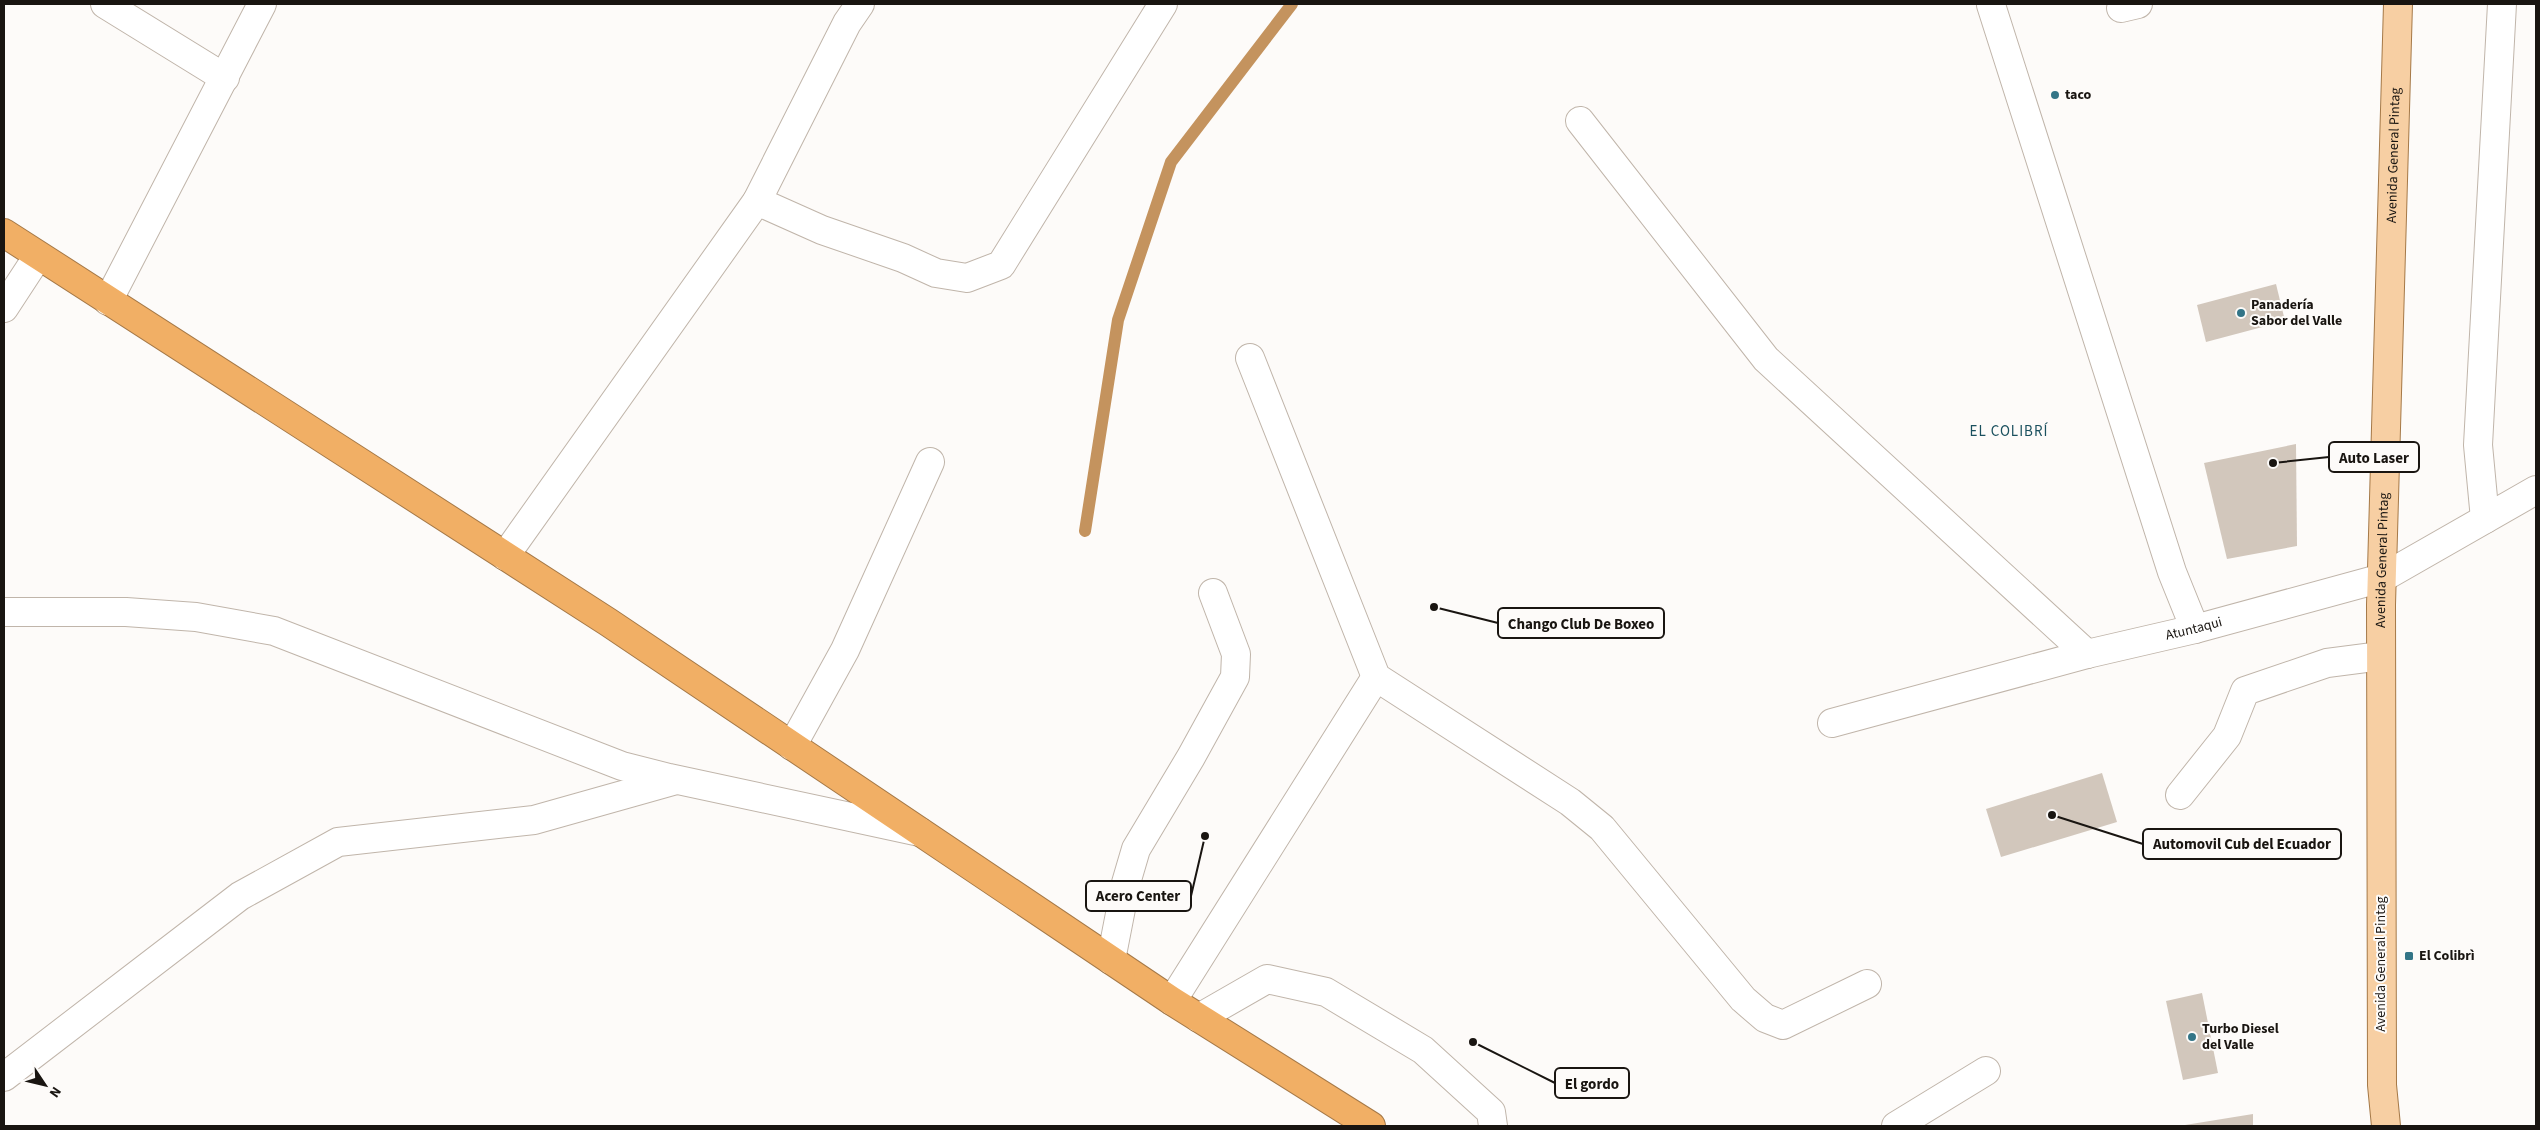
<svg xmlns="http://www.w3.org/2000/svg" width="2540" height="1130" font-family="'Source Sans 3',sans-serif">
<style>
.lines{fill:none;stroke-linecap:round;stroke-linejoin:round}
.stream{stroke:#c4935e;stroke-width:12}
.building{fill:#d2c7bc}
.minor-casing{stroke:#c0b5aa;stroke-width:30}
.major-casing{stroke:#a57948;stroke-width:30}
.highway-casing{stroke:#a57948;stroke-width:30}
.minor{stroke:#fff;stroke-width:28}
.major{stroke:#f7cfa3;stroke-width:28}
.highway{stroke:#f1af65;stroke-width:28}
.poi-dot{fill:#337587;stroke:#fdfbf9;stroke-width:2}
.labels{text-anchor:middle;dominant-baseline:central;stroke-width:4;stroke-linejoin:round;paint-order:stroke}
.poi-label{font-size:14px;font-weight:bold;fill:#191511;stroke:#fdfbf9;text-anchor:start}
.street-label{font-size:14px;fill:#191511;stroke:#fdfbf9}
.neighbourhood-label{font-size:15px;letter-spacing:1px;fill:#1a505e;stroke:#fdfbf9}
.leader{fill:none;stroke:#191511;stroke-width:2}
.callout-dot{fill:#191511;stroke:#fdfbf9;stroke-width:2}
.callout{fill:#fdfbf9;stroke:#191511;stroke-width:2}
.callout-label{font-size:15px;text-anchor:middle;font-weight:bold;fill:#191511}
</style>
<rect width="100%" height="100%" fill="#fdfbf9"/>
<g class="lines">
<polyline class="stream" points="1085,531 1118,320 1171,162 1292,4"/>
</g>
<g class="building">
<polygon points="2276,284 2285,321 2206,342 2197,305"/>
<polygon points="2296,444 2297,546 2227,559 2204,463"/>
<polygon points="2102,773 2117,822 2001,857 1986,809"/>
<polygon points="2202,993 2218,1073 2183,1080 2166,1001"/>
<polygon points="2253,1114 2253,1126 2185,1126 2185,1125"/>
</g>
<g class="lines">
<defs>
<g id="minor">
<polyline points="105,4 225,78"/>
<polyline points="1991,5 2172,572 2195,629"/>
<polyline points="2121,8 2138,4"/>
<polyline points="1580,121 1766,359 2087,654"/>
<polyline points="757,201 822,230 903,258 936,273 967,278 1001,265 1163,4"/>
<polyline points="108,301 262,4"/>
<polyline points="4,308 38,256"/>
<polyline points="1250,358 1376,677 1570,802 1602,828 1743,999 1765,1018 1783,1025 1867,984"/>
<polyline points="2485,519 2478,445 2502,4"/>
<polyline points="505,556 757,201 847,23 860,4"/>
<polyline points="4,612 126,612 196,617 274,631 622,766 669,778 920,832"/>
<path id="s1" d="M1832 723 2087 654 2195 629 2382 578 2536 490"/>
<polyline points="792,746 845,650 930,462"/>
<polyline points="2180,795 2227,736 2245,691 2327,663 2381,656"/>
<polyline points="1111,960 1126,883 1136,849 1191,757 1235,677 1236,654 1213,593"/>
<polyline points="1172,1001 1376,677"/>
<polyline points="1199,1018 1267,979 1326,992 1423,1050 1491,1112 1493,1126"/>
<polyline points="4,1077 240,896 338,842 534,820 676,780"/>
<polyline points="1896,1126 1986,1071"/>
</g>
<g id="major">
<path id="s2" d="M2386 1126 2382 1085 2381 605 2398 4"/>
</g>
<polyline id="highway" points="4,233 608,622 1172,1001 1371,1126"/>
</defs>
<use href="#minor" class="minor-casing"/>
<use href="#major" class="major-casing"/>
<use href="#highway" class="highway-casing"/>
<use href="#minor" class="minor"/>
<use href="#major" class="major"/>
<use href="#highway" class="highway"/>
</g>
<g class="poi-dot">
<circle cx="2055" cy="95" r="5"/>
<circle cx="2241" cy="313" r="5"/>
<rect x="2404" y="951" width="10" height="10" rx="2.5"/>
<circle cx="2192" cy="1037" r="5"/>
</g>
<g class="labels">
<g class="poi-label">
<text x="2065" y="95">taco</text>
<text x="2251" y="305">Panadería<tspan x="2251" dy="16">Sabor del Valle</tspan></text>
<text x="2419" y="956">El Colibrì</text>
<text x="2202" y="1029">Turbo Diesel<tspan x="2202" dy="16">del Valle</tspan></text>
</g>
<g class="street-label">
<text stroke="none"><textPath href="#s2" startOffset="971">Avenida General Pintag</textPath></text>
<text stroke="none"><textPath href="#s2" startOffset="566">Avenida General Pintag</textPath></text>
<text stroke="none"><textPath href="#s1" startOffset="374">Atuntaqui</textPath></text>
<text transform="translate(2381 964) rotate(-90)">Avenida General Pintag</text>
</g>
<g class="neighbourhood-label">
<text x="2009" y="431">EL COLIBRÍ</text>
</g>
</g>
<path class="leader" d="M2273 463L2329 457M1434 607L1498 623M2052 815L2143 844M1205 836L1191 896M1473 1042L1555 1083"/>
<g class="callout-dot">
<circle cx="2273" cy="463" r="5"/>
<circle cx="1434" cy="607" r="5"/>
<circle cx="2052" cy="815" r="5"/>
<circle cx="1205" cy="836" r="5"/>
<circle cx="1473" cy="1042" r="5"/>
</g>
<g class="callout">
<rect x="2329" y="442" width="90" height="30" rx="5"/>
<rect x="1498" y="608" width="166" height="30" rx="5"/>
<rect x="2143" y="829" width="198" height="30" rx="5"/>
<rect x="1086" y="881" width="105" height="30" rx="5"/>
<rect x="1555" y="1068" width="74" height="30" rx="5"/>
</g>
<g class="callout-label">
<text x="2374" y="463">Auto Laser</text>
<text x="1581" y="629">Chango Club De Boxeo</text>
<text x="2242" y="849">Automovil Cub del Ecuador</text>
<text x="1138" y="901">Acero Center</text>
<text x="1592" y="1089">El gordo</text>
</g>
<rect width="2540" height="1130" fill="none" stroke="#191511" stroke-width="10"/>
<g transform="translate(45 1085) rotate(125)" stroke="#fdfbf9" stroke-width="4" paint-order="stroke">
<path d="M0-4L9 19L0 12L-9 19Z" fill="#191511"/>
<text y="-8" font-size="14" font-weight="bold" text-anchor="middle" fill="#191511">N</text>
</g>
</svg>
